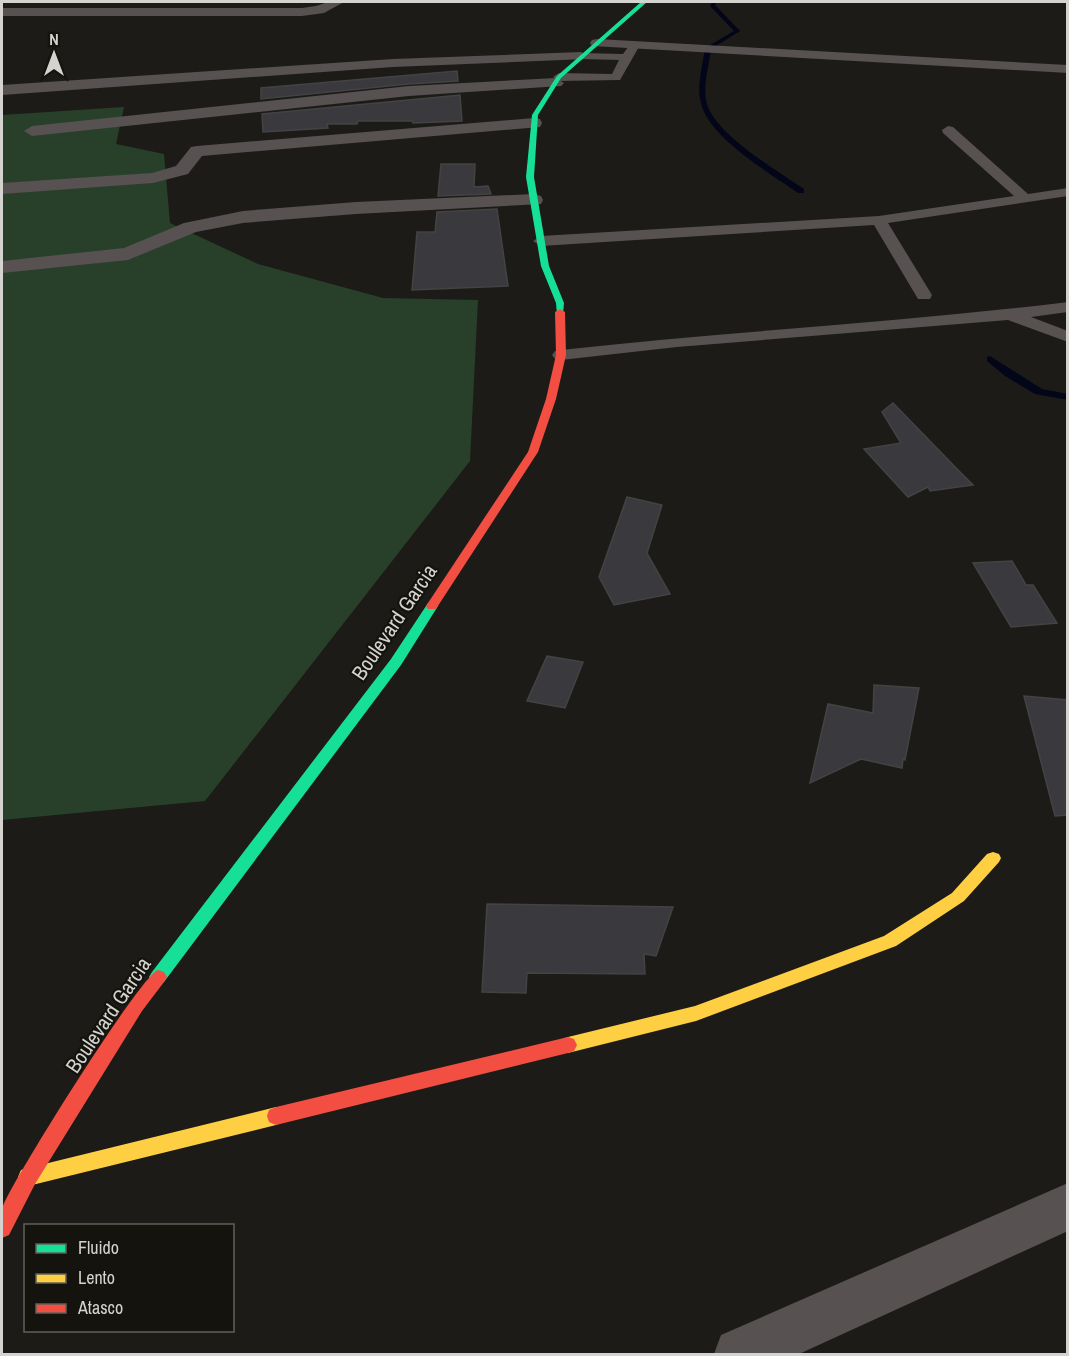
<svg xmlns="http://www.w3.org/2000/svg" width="1069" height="1356" font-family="'Archivo Narrow',sans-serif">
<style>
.green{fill:#284029}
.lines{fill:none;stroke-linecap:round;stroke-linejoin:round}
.stream{fill:#030618;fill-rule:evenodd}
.building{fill:#3a393e;stroke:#444343;stroke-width:1.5}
.lane{fill:#575151;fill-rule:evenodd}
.street{fill:#575151;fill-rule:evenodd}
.fast{fill:#16e098;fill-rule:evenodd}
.slow{fill:#ffcf43;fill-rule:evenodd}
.jam{fill:#f24e42;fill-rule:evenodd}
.labels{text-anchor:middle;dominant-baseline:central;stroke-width:4.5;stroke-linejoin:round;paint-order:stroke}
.street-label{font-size:21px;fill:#d4d3cf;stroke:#14130d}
</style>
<rect width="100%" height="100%" fill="#1c1b17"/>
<polygon class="green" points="124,107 116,144 164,154 170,223 258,264 383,298 478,300 470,461 205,801 2,820 2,115"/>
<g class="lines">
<g class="stream">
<path d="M712 2H716L715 5 740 31 711 49C709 66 702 88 707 104 716 135 778 171 804 189V193H798C770 173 709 138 701 103 696 86 703 65 705 48L734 31 710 6Z"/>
<polygon points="990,356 1042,389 1068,394 1068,400 1035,394 1005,376 987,361 987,357"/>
</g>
</g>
<g class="building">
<polygon points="457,71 458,81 409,84 261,99 261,88"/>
<polygon points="460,95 462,121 413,123 412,121 358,121 357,124 327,124 328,128 263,132 262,114"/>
<polygon points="441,164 475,164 474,187 488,186 491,194 438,196"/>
<polygon points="497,209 508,286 412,290 417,232 435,232 437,212"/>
<polygon points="893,403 960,472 973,485 930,491 928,487 908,497 864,449 901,443 882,412"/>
<polygon points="627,497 662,505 647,553 670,594 614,605 599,577"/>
<polygon points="1012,561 1026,585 1033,585 1057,623 1011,627 973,563"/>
<polygon points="547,656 583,662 565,708 527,701"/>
<polygon points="874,685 919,688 905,760 903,759 902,768 861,759 810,783 828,704 873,713"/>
<polygon points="1024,696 1068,700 1068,815 1055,816"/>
<polygon points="487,904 673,907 656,956 644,954 645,974 527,973 526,993 482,992"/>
</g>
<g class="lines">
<g class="lane">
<polygon points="635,42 640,45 620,80 559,81 553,77 559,73 612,74 619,60 581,59 575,56 581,53 623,54 631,43"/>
<polygon points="948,126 953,127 1028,194 1068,188 1068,196 888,223 932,295 930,299 918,299 874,225 541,246 533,241 541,236 879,216 1014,196 943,133 942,130"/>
<path d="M1068 302V312L1031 317 1068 331V342L1008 320 677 347 561 360 555 359 552 355 555 351 561 350C730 331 899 323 1068 302Z"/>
</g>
<g class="street">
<polygon points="328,2 344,2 324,13 302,16 2,16 2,8 302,8 316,6"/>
<polygon points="597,39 1068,65 1068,73 592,46 590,43 592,40"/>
<polygon points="581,52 588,56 586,59 393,67 2,95 2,85 393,59"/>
<polygon points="556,78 564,83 561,86 409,96 32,136 24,131 32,126 409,86"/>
<polygon points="534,118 540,119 542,123 540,127 202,156 188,174 153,183 2,194 2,183 152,173 176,166 191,147 197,146"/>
<polygon points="534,194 541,196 543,200 541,204 356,214 243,223 196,232 128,260 2,273 2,261 124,248 184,223 243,211 356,202"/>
<polygon points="1068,1183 1068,1231 799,1354 714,1354 721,1335"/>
</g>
<g class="fast">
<polygon points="641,2 647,2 561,78 538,115 534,177 549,266 564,303 563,314 557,314 556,303 541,266 526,177 532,115 557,76"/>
<polygon points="432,602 438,606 401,665 164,982 158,984 152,982 149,977 152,972 391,659 428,603"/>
</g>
<g class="slow">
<polygon points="993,852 999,854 1001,858 999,862 964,901 896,946 696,1021 568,1053 562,1051 559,1045 562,1039 568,1037 695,1006 884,936 952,893 987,854"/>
<polygon points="276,1107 283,1110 285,1116 283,1122 276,1125 28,1186 21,1184 18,1177 21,1170 28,1168"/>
</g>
<g class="jam">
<polygon points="560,309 565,312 566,355 556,399 538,452 436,609 428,609 426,606 528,452 546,399 556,355 555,312"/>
<path d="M158 970 164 972 167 977 164 982 142 1011 35 1184 9 1235 2 1238C2 1228 0 1215 3 1206 14 1178 140 976 158 970Z"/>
<polygon points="568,1037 574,1039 577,1045 574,1051 568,1053 276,1125 269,1122 267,1116 269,1110 276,1107"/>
</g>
</g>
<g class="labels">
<g class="street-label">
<text transform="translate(394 622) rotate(-56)">Boulevard Garcia</text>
<text transform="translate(108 1015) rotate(-56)">Boulevard Garcia</text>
</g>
</g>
<rect width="1069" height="1356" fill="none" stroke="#d4d3cf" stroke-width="6"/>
<rect x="24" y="1224" width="210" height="108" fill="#14130d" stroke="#61605b" stroke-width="1.5"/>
<rect x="36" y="1244" width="30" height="9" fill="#16e098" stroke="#61605b" stroke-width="1.5"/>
<text x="78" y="1254" font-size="18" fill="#d4d3cf">Fluido</text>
<rect x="36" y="1274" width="30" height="9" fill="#ffcf43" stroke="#61605b" stroke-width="1.5"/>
<text x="78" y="1284" font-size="18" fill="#d4d3cf">Lento</text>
<rect x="36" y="1304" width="30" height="9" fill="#f24e42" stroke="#61605b" stroke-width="1.5"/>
<text x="78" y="1314" font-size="18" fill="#d4d3cf">Atasco</text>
<g transform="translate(54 54)" stroke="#14130d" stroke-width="4.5" paint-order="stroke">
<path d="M0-4.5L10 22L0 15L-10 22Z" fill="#d4d3cf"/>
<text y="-9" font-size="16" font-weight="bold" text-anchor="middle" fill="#d4d3cf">N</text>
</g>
</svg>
